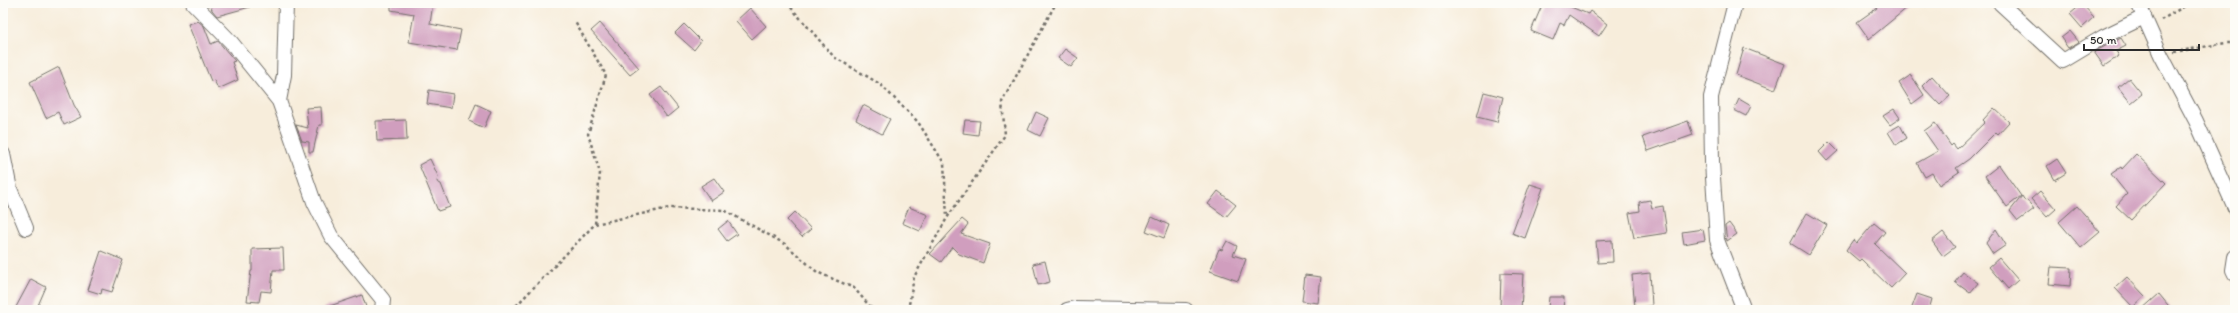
<svg xmlns="http://www.w3.org/2000/svg" width="2238" height="313" font-family="Itim,sans-serif">
<style>
.building{fill:#d09ebe}
.lines{fill:none;stroke-linecap:round;stroke-linejoin:round}
.street-casing{stroke:#726f69;stroke-width:16}
.path{stroke:#726f69;stroke-width:2.5;stroke-dasharray:3 3;stroke-linecap:butt}
.street{stroke:#fff;stroke-width:14}
</style>
<rect width="100%" height="100%" fill="#fdfcf7"/>
<filter id="ink" filterUnits="userSpaceOnUse"><feTurbulence type="fractalNoise" baseFrequency=".025" numOctaves="2"/><feDisplacementMap in="SourceGraphic" scale="8" xChannelSelector="R" yChannelSelector="G"/><feConvolveMatrix kernelMatrix="1 2 1 2 8 2 1 2 1" color-interpolation-filters="sRGB"/></filter>
<filter id="wash" filterUnits="userSpaceOnUse"><feTurbulence type="fractalNoise" baseFrequency=".012" numOctaves="4" result="noise"/><feDisplacementMap in="SourceGraphic" scale="16" xChannelSelector="R" yChannelSelector="G"/><feGaussianBlur stdDeviation="0.9" result="paint"/><feColorMatrix in="noise" values="0 0 0 0 0 0 0 0 0 0 0 0 0 0 0 0 0 1.4 0 .05"/><feComposite in="paint" operator="in"/></filter>
<g filter="url(#wash)">
<rect width="100%" height="100%" fill="#f7eddb"/>
<g id="blocks">
<g class="building">
<polygon points="210,3 250,3 250,7 217,16 212,10"/>
<polygon points="391,3 433,3 430,24 461,30 457,50 409,42 414,14 391,10"/>
<polygon points="1543,3 1561,3 1588,14 1590,11 1607,24 1599,36 1569,15 1564,25 1560,23 1553,40 1531,31"/>
<polygon points="1873,3 1913,3 1869,39 1857,22 1877,8"/>
<polygon points="2082,4 2094,17 2082,28 2070,14"/>
<polygon points="750,8 766,26 752,39 736,21"/>
<polygon points="198,21 204,26 211,44 218,41 235,61 232,62 238,80 218,89 214,80 211,81 188,24"/>
<polygon points="600,23 639,68 630,75 591,31"/>
<polygon points="684,24 701,41 694,50 675,33"/>
<polygon points="2070,31 2079,42 2068,48 2061,38"/>
<polygon points="2121,38 2126,46 2116,51 2119,56 2104,66 2094,52"/>
<polygon points="1744,48 1785,64 1775,90 1736,75"/>
<polygon points="1065,49 1078,58 1071,67 1058,58"/>
<polygon points="59,67 74,105 81,117 64,125 58,112 46,118 30,82"/>
<polygon points="1911,75 1924,95 1912,104 1899,83"/>
<polygon points="1932,76 1950,96 1940,105 1922,86"/>
<polygon points="2129,78 2142,94 2131,103 2118,87"/>
<polygon points="661,87 678,108 667,117 650,95"/>
<polygon points="429,90 453,94 451,108 427,104"/>
<polygon points="1484,92 1503,97 1497,122 1477,117"/>
<polygon points="1739,99 1751,106 1746,116 1734,110"/>
<polygon points="476,104 491,111 484,128 469,121"/>
<polygon points="863,105 890,119 882,134 856,120"/>
<polygon points="321,107 322,125 319,125 313,152 309,152 309,142 302,141 296,125 308,128 306,108"/>
<polygon points="1994,108 2009,122 1998,134 1996,132 1969,159 1956,168 1959,172 1939,185 1932,173 1925,177 1917,163 1938,151 1924,131 1935,123 1951,146 1953,144 1957,149 1985,122 1983,120"/>
<polygon points="1894,109 1900,118 1890,125 1883,116"/>
<polygon points="1036,112 1049,118 1040,136 1028,130"/>
<polygon points="406,120 407,140 377,141 376,121"/>
<polygon points="965,120 980,121 978,135 963,133"/>
<polygon points="1688,121 1693,135 1648,151 1643,137"/>
<polygon points="1900,125 1907,138 1896,145 1888,132"/>
<polygon points="1829,142 1838,151 1827,161 1819,152"/>
<polygon points="2136,154 2166,183 2131,220 2116,206 2127,194 2111,174 2121,167 2122,169"/>
<polygon points="430,159 438,176 437,182 441,184 450,207 438,211 419,165"/>
<polygon points="2057,159 2066,173 2055,180 2047,166"/>
<polygon points="1999,165 2021,196 2007,207 1985,176"/>
<polygon points="714,178 724,192 711,201 701,186"/>
<polygon points="1530,184 1543,188 1525,238 1512,233"/>
<polygon points="1218,191 1236,205 1226,217 1208,204"/>
<polygon points="2040,191 2056,209 2047,217 2031,199"/>
<polygon points="2022,196 2025,201 2027,200 2034,209 2018,221 2010,211"/>
<polygon points="1650,200 1652,208 1663,206 1667,233 1634,238 1629,213 1640,211 1639,202"/>
<polygon points="2077,206 2100,232 2081,248 2059,222"/>
<polygon points="909,207 928,215 920,231 902,223"/>
<polygon points="795,212 811,229 802,237 787,220"/>
<polygon points="1807,213 1827,225 1809,255 1790,243"/>
<polygon points="1152,217 1169,225 1164,238 1146,231"/>
<polygon points="962,219 968,224 961,234 990,244 983,263 959,254 952,247 941,262 930,254"/>
<polygon points="728,221 737,234 727,241 718,229"/>
<polygon points="1729,223 1737,234 1727,241 1725,226"/>
<polygon points="1874,223 1885,232 1875,244 1905,273 1891,288 1861,259 1859,261 1846,250 1853,240 1857,243"/>
<polygon points="1703,229 1705,240 1684,244 1682,232"/>
<polygon points="1996,229 2006,245 1993,254 1986,243"/>
<polygon points="1943,232 1955,247 1943,256 1932,241"/>
<polygon points="1612,240 1613,262 1598,263 1596,241"/>
<polygon points="1227,241 1237,246 1233,255 1246,259 1238,281 1210,271 1219,249 1222,250"/>
<polygon points="283,248 284,270 273,270 271,292 261,291 259,302 247,301 251,271 252,271 252,249"/>
<polygon points="101,251 123,260 112,292 102,289 101,294 88,290"/>
<polygon points="1999,258 2018,280 2008,289 1989,267"/>
<polygon points="1045,261 1050,282 1038,285 1033,264"/>
<polygon points="2051,267 2071,268 2070,286 2049,284"/>
<polygon points="1963,272 1978,283 1970,293 1955,282"/>
<polygon points="1501,273 1523,274 1521,310 1500,309"/>
<polygon points="1650,273 1652,306 1635,307 1632,275"/>
<polygon points="1305,275 1321,277 1318,303 1302,301"/>
<polygon points="2127,277 2145,296 2133,307 2115,288"/>
<polygon points="31,279 46,287 36,310 25,310 16,307"/>
<polygon points="1917,294 1932,299 1929,310 1911,310"/>
<polygon points="2159,294 2172,310 2141,310"/>
<polygon points="362,295 367,310 325,310 324,308"/>
<polygon points="1549,297 1564,297 1563,310 1548,309"/>
</g>
</g>
</g>
<g filter="url(#ink)">
<use href="#blocks" fill-opacity="0" stroke="#726f69" stroke-width="1"/>
<g class="lines">
<defs>
<g id="street">
<polyline points="193,3 231,42 279,101 314,202 331,236 383,300 382,310"/>
<polyline points="1735,3 1711,97 1712,162 1717,240 1744,310"/>
<polyline points="2000,3 2063,61 2103,37 2144,17"/>
<polyline points="2138,3 2161,55 2196,121 2235,208"/>
<polyline points="279,101 284,75 286,3"/>
<polyline points="3,154 10,189 26,228"/>
<polyline points="2235,257 2233,270 2235,274"/>
<polyline points="1067,310 1075,308 1186,310"/>
</g>
</defs>
<use href="#street" class="street-casing"/>
<g class="path">
<polyline points="787,3 834,57 880,84 918,122 944,163 947,217"/>
<polyline points="2161,20 2190,3"/>
<polyline points="2174,52 2226,43 2235,43"/>
<polyline points="595,224 669,208 724,210 785,244 817,272 854,288 873,310"/>
<polyline points="512,310 595,224 600,173 588,134 606,75 575,22"/>
<polyline points="908,310 914,277 947,218 1005,135 1002,102 1056,3"/>
</g>
<use href="#street" class="street"/>
</g>
</g>
<rect width="2238" height="313" fill="none" stroke="#fdfcf7" stroke-width="16"/>
<path d="M2084 44v6h115v-6" fill="none" stroke="#2b2b2b" stroke-width="2"/>
<text x="2090" y="44" font-size="12" fill="#2b2b2b" stroke="#fdfcf7" stroke-width="3" paint-order="stroke">50 m</text>
</svg>
